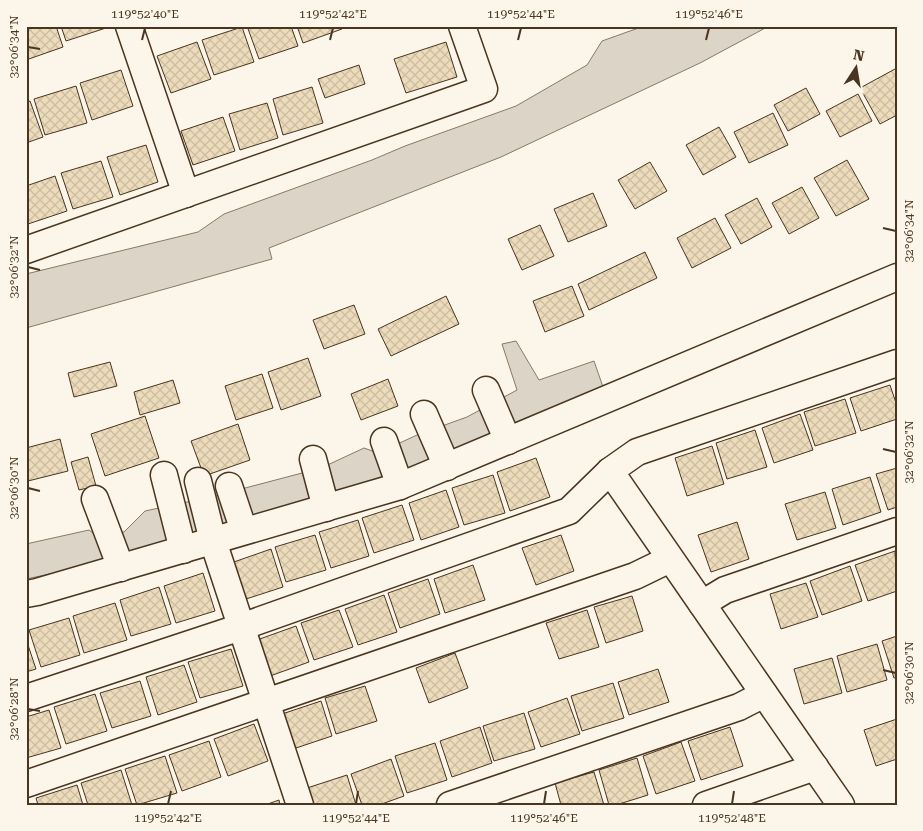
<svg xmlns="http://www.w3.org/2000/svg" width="923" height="831" font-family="'Roboto Serif',serif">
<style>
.water{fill:#dcd4c6;stroke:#887966}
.building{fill:url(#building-cross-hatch);stroke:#4a3520}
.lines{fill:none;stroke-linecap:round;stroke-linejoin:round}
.minor-casing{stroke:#4a3520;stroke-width:29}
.minor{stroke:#fbf6e9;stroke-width:26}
.ticks{fill:none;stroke:#4a3520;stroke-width:2}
.neatline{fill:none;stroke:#4a3520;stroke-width:2}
.ticks-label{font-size:12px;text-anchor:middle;fill:#4a3520}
</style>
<defs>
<pattern id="building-cross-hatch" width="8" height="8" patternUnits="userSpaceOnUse" patternTransform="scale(1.25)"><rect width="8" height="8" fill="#ecdcbc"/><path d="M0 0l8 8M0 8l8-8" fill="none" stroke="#ccbda1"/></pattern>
</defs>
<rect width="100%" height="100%" fill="#fbf6e9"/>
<g class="water">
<polygon points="644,26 769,26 700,63 501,157 269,248 272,259 26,328 26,274 198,232 224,214 372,160 405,146 516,106 587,65 602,41"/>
<polygon points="516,341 539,380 594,361 603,387 515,429 348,489 98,564 26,579 26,544 89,530 97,536 124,532 145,511 215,496 321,468 364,448 378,453 417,435 467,417 517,390 502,344"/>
</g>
<g class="building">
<polygon points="26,26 56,26 63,47 26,60"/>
<polygon points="61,26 108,26 109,27 66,41"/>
<polygon points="247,26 291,26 298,46 259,59"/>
<polygon points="297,26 341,26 342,29 303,43"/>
<polygon points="242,27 254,62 214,75 202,40"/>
<polygon points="197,42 211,79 171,93 157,56"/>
<polygon points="446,42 457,77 406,93 394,59"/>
<polygon points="359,65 365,84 325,98 318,79"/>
<polygon points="895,69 897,72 897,115 880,124 860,88"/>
<polygon points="121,70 133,106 92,120 80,83"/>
<polygon points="76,86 87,123 45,135 34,99"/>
<polygon points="312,87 323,123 283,135 273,99"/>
<polygon points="806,88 820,114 788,131 774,105"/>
<polygon points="858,94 872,121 840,137 826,111"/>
<polygon points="30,101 43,137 26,143 26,103"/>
<polygon points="267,103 278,138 240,150 229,114"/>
<polygon points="773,113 788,145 749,163 734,132"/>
<polygon points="223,117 235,151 193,165 181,131"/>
<polygon points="719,127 736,157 703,175 686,145"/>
<polygon points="146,145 158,182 120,195 107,157"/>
<polygon points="847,160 869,199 836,216 814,178"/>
<polygon points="101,161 113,197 73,209 61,173"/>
<polygon points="650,162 667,191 635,209 618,180"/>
<polygon points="55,176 67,211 28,224 26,218 26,186"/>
<polygon points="802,187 819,218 789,234 772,203"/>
<polygon points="593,193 607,226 568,242 554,209"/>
<polygon points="757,198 772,227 741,244 725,215"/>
<polygon points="715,218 731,248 692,268 677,238"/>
<polygon points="540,225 554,256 522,270 508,239"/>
<polygon points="645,252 657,278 589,310 578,284"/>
<polygon points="572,286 584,316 545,332 533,301"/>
<polygon points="446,296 459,324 391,356 378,329"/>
<polygon points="354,305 365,334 324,349 313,320"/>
<polygon points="308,358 321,396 281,410 268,372"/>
<polygon points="110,362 117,386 74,397 68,373"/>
<polygon points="262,374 273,408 236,420 225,386"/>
<polygon points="388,379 398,406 361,420 351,394"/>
<polygon points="173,380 180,403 140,415 134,392"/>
<polygon points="890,385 897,406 897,419 861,431 850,398"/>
<polygon points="845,399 856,433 815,446 804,412"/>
<polygon points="800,414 813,450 774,463 762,428"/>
<polygon points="145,416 159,458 105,476 91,434"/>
<polygon points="238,424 250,460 204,476 191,441"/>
<polygon points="755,430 767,467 727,479 716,443"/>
<polygon points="60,439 68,471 28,481 26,448"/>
<polygon points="712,446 724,484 687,496 675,458"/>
<polygon points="88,457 96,486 79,490 71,462"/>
<polygon points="536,458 550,497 510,511 497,472"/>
<polygon points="897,468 897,507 888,510 876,474"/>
<polygon points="493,475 505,513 464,525 452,488"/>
<polygon points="870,477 881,512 843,525 832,489"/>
<polygon points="446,490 459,527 421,540 409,503"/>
<polygon points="825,492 836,528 797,540 785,504"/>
<polygon points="402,505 414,540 374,553 362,518"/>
<polygon points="358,520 369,556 331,568 319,532"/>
<polygon points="737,522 749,559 711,572 698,535"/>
<polygon points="315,535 326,570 286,582 275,547"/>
<polygon points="561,535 574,571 536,585 522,548"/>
<polygon points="271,549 283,587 243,600 231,563"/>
<polygon points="895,551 897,591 868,601 855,565"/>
<polygon points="473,565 485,600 445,613 434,579"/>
<polygon points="850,566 862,601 822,615 810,581"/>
<polygon points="203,573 215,611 176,623 164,586"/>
<polygon points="428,579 440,614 400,628 388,593"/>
<polygon points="806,583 818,617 781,629 770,594"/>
<polygon points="159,587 171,624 131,636 120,600"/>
<polygon points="384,595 397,632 358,645 345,609"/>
<polygon points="632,596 643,631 606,643 594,607"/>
<polygon points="115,603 127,640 84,653 73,616"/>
<polygon points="339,610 353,647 314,660 301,623"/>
<polygon points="587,610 599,647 559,659 546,623"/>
<polygon points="69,618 80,655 41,667 29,630"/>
<polygon points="296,626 309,662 270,676 257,640"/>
<polygon points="897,636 897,677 894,678 882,641"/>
<polygon points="26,639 36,669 26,672"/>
<polygon points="877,644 887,680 847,692 837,656"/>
<polygon points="231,649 243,686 200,698 188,662"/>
<polygon points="455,653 468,688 429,703 416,668"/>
<polygon points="832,658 842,693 804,704 794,669"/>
<polygon points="184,665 197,702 158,715 146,677"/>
<polygon points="658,669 669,702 629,715 618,682"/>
<polygon points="140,681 151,716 112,728 100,693"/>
<polygon points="613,683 624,718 582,731 571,696"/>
<polygon points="365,686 377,721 336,734 325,698"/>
<polygon points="95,694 107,731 66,744 54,707"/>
<polygon points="567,698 580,734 541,747 528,712"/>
<polygon points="321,701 332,736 293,749 282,714"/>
<polygon points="49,710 61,748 26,758 26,717"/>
<polygon points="524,713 535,749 494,761 483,726"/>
<polygon points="897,719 897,759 876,766 864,730"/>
<polygon points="254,724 268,761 228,776 214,739"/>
<polygon points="480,727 492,763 452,777 440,741"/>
<polygon points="730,727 743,766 701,780 688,741"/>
<polygon points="209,741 221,777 182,791 169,755"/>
<polygon points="681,742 695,781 656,794 643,756"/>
<polygon points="435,743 447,780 407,793 395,756"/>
<polygon points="165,756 177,793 137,805 125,769"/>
<polygon points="637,758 648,795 616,805 609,805 599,770"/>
<polygon points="391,759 404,796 379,805 362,805 351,774"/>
<polygon points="121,770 132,805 88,805 81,783"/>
<polygon points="594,772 604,805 561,805 555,783"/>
<polygon points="347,775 356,805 313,805 307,788"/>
<polygon points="77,785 83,805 38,805 36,798"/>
<polygon points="279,800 280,805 265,805"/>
</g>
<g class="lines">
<defs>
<g id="minor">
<polyline points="129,26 186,194"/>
<polyline points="26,250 484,89 462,26"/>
<polyline points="486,390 508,441"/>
<polyline points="424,414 447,467"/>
<polyline points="384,441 400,486"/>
<polyline points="313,459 326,508"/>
<polyline points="610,471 841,805"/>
<polyline points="164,475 183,550"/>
<polyline points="198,481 213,541 300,805"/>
<polyline points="229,486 244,531"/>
<polyline points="95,499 121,568"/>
<polyline points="26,594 37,592 400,486 897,277"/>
<polyline points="702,604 725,590 897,531"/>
<polyline points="26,698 241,627 569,511 610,471 637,452 897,363"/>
<polyline points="26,784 635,576 670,559"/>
<polyline points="450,805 739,707 764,694"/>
<polyline points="706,805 815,767"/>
</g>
</defs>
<use href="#minor" class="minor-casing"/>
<use href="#minor" class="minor"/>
</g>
<path class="ticks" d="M142 40 145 28M330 40 333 28M518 40 521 28M706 40 709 28M28 47 40 49M883 228 896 231M28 267 40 270M883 449 896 452M28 488 40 491M883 670 896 673M28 709 40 711M168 804 171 791M356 804 358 791M544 804 546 791M732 804 734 791"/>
<rect width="923" height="831" fill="none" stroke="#fbf6e9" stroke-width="55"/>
<g transform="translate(856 68) rotate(12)" stroke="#fbf6e9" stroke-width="4" paint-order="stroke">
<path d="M0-4L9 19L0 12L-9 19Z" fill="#4a3520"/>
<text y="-8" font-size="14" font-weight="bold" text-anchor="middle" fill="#4a3520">N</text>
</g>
<rect x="28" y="28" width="868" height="776" class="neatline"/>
<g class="ticks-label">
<text x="145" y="18">119°52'40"E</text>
<text x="333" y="18">119°52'42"E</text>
<text x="521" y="18">119°52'44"E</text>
<text x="709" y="18">119°52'46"E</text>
<text transform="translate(14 47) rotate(-90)" y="4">32°06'34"N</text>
<text transform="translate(909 231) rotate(-90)" y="4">32°06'34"N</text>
<text transform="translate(14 267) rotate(-90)" y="4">32°06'32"N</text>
<text transform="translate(909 452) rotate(-90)" y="4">32°06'32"N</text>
<text transform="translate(14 488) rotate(-90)" y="4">32°06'30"N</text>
<text transform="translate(909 673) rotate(-90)" y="4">32°06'30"N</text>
<text transform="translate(14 709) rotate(-90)" y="4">32°06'28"N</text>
<text x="168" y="822">119°52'42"E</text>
<text x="356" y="822">119°52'44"E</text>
<text x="544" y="822">119°52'46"E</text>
<text x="732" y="822">119°52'48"E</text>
</g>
</svg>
